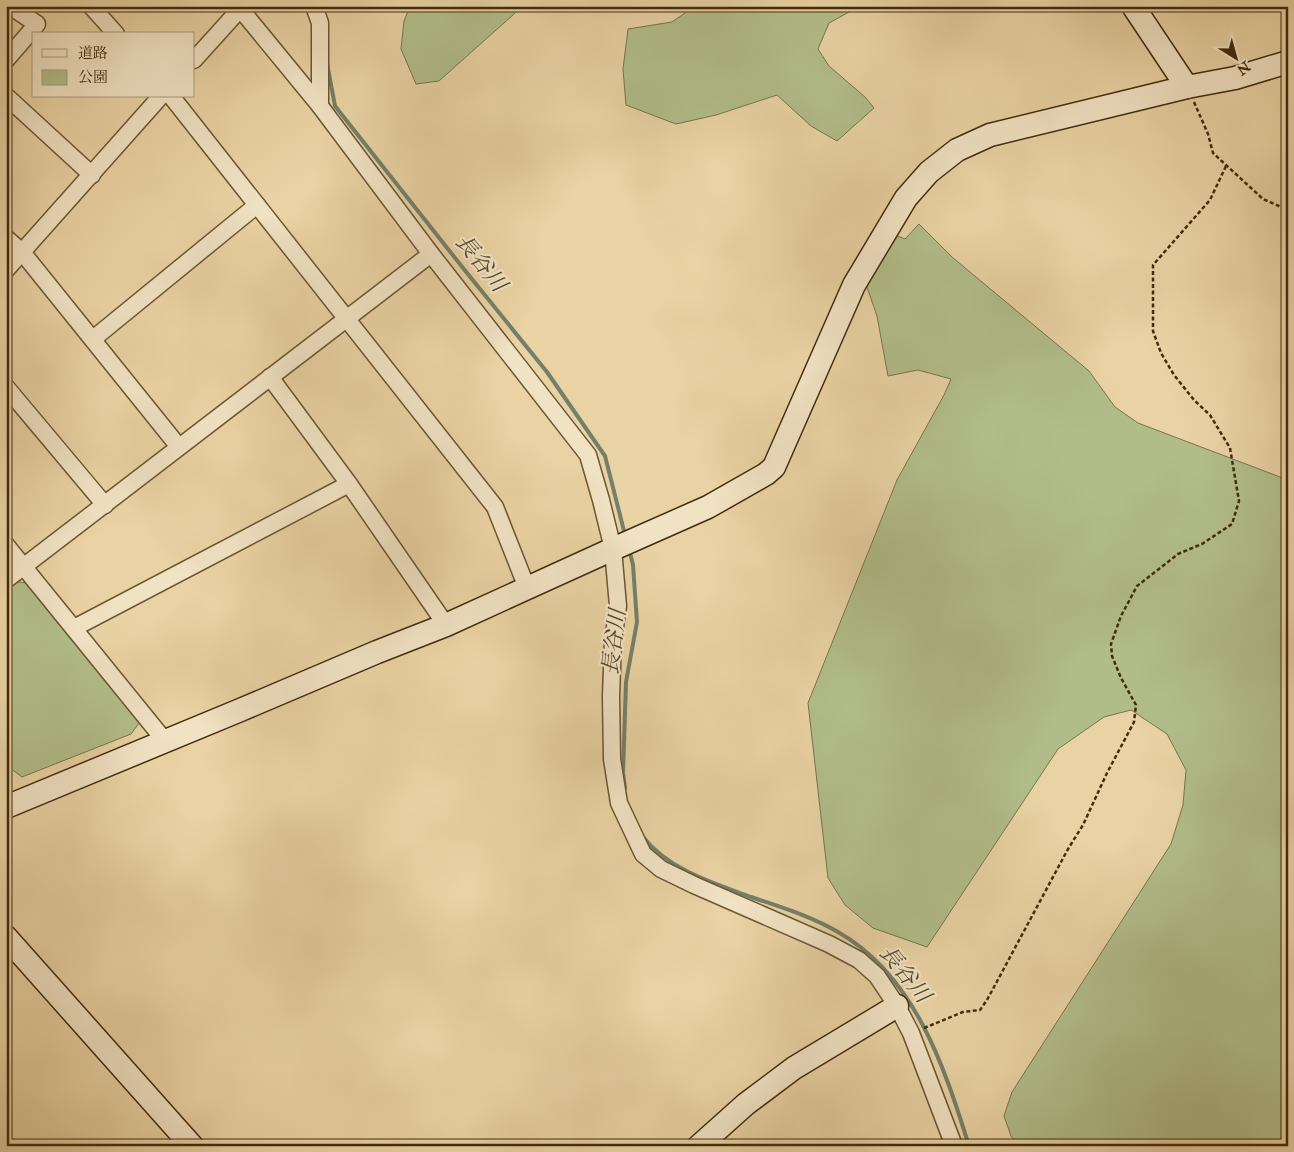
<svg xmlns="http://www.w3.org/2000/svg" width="1294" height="1152" font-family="'IM FELL Double Pica','Noto Serif JP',serif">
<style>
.green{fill:#b1bd89;stroke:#79744a}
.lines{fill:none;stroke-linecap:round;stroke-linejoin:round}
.stream{stroke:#757f6a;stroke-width:4}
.street-casing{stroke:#6b5632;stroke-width:19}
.secondary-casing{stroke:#412c0c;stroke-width:25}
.path{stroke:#412c0c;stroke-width:2.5;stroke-dasharray:4 2.5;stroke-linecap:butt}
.street{stroke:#f1e2c3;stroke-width:16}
.secondary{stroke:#f1e2c3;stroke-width:22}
.labels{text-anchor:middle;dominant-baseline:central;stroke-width:4.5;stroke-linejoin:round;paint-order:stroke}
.water-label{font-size:22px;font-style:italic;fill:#52482b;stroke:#f1e2c3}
</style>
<rect width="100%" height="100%" fill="#e9d2a3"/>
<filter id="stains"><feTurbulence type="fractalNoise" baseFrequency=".004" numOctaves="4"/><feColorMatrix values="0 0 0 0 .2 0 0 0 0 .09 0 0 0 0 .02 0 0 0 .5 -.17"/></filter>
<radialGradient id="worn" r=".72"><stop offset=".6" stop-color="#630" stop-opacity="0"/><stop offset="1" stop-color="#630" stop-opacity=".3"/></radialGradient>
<g class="green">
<polygon points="410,6 523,6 439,81 416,84 401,49 404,21"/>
<polygon points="695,6 860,6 829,23 818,49 829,66 865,97 874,108 837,141 811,126 777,95 716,115 676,124 626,105 623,69 628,29 672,22"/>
<polygon points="919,224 952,257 1089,371 1115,407 1138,423 1288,480 1288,1146 1018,1146 1011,1136 1004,1116 1012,1092 1171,844 1183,805 1186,770 1167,734 1131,710 1104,717 1058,749 927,947 873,928 845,905 828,878 808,703 897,480 944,395 951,379 918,370 888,376 877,316 863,276 895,235 905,239"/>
<polygon points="13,581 26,583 140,722 131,734 22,777 6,765 6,587"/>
</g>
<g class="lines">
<g class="stream">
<polyline points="327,63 335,106 463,268 547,372 605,456 625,535"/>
<polyline points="625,788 623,773 626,682 637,622 633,565 629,549"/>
<path d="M643 837C669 870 713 883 751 897 780 907 811 916 838 932 915 976 944 1066 969 1146"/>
</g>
<defs>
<g id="street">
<polyline points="91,6 116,34"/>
<polyline points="238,6 320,106 431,254 588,455 601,500 613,549 618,606 613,641 611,696 612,759 619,803 643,854 661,869 694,885 829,944 859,960 877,976 897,1006 911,1033 954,1146"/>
<polyline points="314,6 320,23 320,106"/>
<polyline points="6,60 37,24 10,6"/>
<polyline points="194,60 240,9"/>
<polyline points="6,96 92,175"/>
<polyline points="171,96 495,507 527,588"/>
<polyline points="6,238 22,252 179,447"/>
<polyline points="6,270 161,96"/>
<polyline points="93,339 257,205"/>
<polyline points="270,377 349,484 446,625"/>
<polyline points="6,387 105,505"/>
<polyline points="6,545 165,741"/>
<polyline points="6,580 431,254"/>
<polyline points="74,628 349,484"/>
</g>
<g id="secondary">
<polyline points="1133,6 1187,87"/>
<polyline points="6,807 238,711 377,652 446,625 613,549 708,507 766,474 774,467 854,285 906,198 929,172 957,150 990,135 1187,87 1235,78 1288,62"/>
<polyline points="6,937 192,1146"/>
<polyline points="699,1146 746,1104 794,1068 897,1006"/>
</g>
</defs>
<use href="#street" class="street-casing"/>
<use href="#secondary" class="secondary-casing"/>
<g class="path">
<polyline points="1194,102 1208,134 1213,153 1263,199 1288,210"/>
<polyline points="924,1028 963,1012 980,1010 987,1000 1068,849 1083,825 1107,773 1134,722 1136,705 1121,678 1112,656 1111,644 1121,616 1137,586 1178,554 1202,544 1232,524 1239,501 1230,448 1210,415 1194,400 1174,375 1161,353 1153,331 1153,265 1210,200 1226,166"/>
</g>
<use href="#street" class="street"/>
<use href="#secondary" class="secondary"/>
</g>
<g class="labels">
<g class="water-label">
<text transform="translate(481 263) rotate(51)">長谷川</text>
<text transform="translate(614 642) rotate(-83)">長谷川</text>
<text transform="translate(905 974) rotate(51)">長谷川</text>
</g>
</g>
<rect width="1294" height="1152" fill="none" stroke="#e9d2a3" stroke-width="25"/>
<rect x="8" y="8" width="1279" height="1137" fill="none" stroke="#412c0c" stroke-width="2.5"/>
<rect x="12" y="12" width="1269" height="1127" fill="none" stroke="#412c0c"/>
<rect x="32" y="32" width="162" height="65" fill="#f1e2c3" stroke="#ab997a"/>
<rect x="42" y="49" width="25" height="8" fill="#f1e2c3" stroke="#ab997a"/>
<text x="78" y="58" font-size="15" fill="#412c0c">道路</text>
<rect x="42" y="70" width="25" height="15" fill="#b1bd89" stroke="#ab997a"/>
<text x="78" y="82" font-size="15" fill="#412c0c">公園</text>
<g transform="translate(1236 58) rotate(143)" stroke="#f1e2c3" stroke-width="4" paint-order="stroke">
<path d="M0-4L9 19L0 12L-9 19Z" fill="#412c0c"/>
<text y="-8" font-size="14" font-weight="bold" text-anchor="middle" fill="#412c0c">N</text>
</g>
<rect width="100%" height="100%" filter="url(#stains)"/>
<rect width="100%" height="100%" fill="url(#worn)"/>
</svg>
